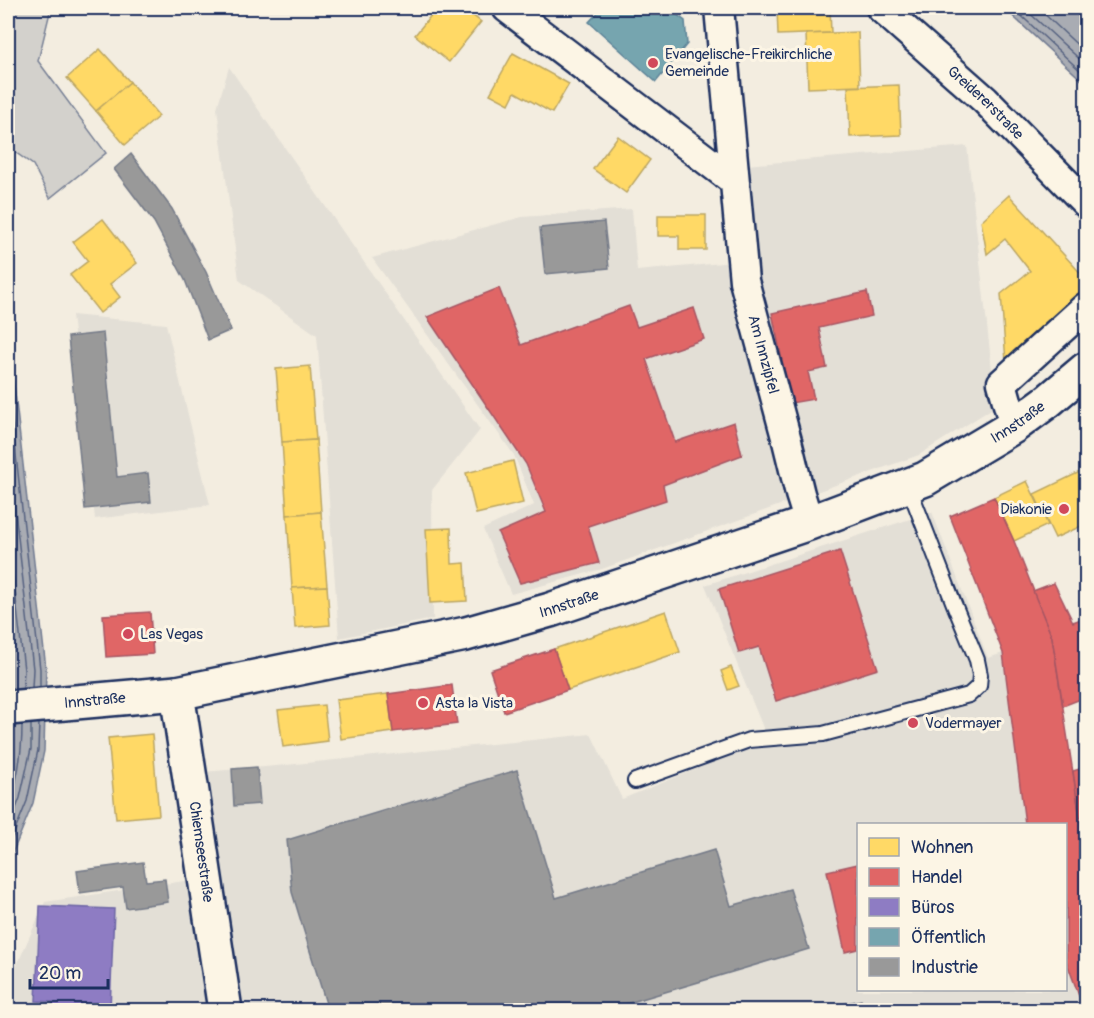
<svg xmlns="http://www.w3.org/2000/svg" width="1094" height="1018" font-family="Pangolin,sans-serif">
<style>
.built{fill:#e3dfd6;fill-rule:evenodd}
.green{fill:#d3d1cc;stroke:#778095;stroke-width:1.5}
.water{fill:#a9acb3;stroke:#707a91;stroke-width:1.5}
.homes{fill:#ffd966;stroke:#bba664;stroke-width:1.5}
.shops{fill:#e06666;stroke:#a55664;stroke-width:1.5}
.offices{fill:#8e7cc3;stroke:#6c65a5;stroke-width:1.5}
.public{fill:#76a5af;stroke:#5b8297;stroke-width:1.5}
.industry{fill:#999;stroke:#737987;stroke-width:1.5}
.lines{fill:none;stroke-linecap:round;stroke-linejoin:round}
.shore{stroke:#546180;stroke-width:1.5}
.service-casing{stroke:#1b2f5e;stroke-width:18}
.minor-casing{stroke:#1b2f5e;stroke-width:33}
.tertiary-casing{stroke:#1b2f5e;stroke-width:38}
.secondary-casing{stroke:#1b2f5e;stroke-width:38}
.service{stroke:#fcf5e5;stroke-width:14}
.minor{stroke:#fcf5e5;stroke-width:28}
.tertiary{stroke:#fcf5e5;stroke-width:33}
.secondary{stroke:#fcf5e5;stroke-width:33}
.poi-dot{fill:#d1495b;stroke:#fcf5e5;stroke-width:2}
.labels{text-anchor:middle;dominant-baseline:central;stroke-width:6;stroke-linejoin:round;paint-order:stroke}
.poi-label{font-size:15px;fill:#1b2f5e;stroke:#fcf5e5;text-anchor:start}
.street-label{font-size:15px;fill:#1b2f5e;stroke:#fcf5e5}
</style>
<rect width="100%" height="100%" fill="#f3ede0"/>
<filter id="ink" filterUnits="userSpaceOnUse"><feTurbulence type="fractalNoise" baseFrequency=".0167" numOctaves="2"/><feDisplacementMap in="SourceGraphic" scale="12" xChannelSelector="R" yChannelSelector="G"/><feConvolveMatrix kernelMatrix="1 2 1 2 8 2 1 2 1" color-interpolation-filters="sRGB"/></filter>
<g filter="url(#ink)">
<g class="built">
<polygon points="229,67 480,430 432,490 433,619 339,638 317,335 239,280 217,108"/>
<polygon points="967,146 996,406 919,455 602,569 511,594 483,529 534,505 514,455 372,258 522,217 632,209 637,271 754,260 746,165"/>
<polygon points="72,315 166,324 210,505 95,519"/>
<path d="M932 512 988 658 1003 653 1080 818 1086 847V1010H8V985L45 902 191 880 203 772 276 766 591 734 622 799 768 740 705 585ZM858 824H1066V990H858Z"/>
</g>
<polygon class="green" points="8,8 51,8 38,61 106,153 50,198 33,165 8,147"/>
<g class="water">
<polygon points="1004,8 1086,8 1086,84"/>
<polygon points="8,331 46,669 44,751 33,803 8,864"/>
</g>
<g class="homes">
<polygon points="437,8 463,8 481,22 449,62 415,35"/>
<polygon points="777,8 830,8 831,33 778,35"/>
<polygon points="858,32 860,86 808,88 806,34"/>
<polygon points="100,49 130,82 96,111 67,78"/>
<polygon points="513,53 569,84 552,113 515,92 509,104 490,94"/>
<polygon points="130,82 159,116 125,145 96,111"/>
<polygon points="899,85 901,135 850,137 848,87"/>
<polygon points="618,136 650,160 626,193 593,169"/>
<polygon points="1009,195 1086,279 1086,288 1006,362 1001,294 1030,271 1005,239 987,254 981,221"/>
<polygon points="658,215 706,215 706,250 679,250 679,236 658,236"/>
<polygon points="103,219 137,263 110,284 120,297 100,313 70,275 88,261 73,242"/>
<polygon points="310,366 316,440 282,442 276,369"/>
<polygon points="316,440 321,512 287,515 282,442"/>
<polygon points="513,461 523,503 476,514 466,473"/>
<polygon points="1086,469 1086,524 1055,538 1034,494"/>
<polygon points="1027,481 1048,525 1014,541 994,497"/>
<polygon points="321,512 327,586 292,588 287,515"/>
<polygon points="451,528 452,564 465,563 467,601 430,603 426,529"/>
<polygon points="327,586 330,625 295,628 292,588"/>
<polygon points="666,611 680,652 568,690 554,649"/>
<polygon points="731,667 739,686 728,690 721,671"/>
<polygon points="388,694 393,732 341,739 336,700"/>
<polygon points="324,705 328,741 283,747 278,710"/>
<polygon points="152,734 159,815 116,819 108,738"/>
</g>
<g class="shops">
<polygon points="499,288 521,345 629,306 637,327 694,308 704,339 646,359 675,442 734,422 742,455 663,485 666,500 588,526 599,563 520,583 498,533 546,512 526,464 427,317"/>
<polygon points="867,292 872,316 819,328 827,368 808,372 814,399 791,403 772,313"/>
<polygon points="994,497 1014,541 1052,637 1080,818 1086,848 1086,992 1079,996 1066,960 1066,824 1025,824 1003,653 950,516"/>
<polygon points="840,551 878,669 776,701 759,647 739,653 719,589"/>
<polygon points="1054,583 1073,622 1086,617 1086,697 1063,706 1052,637 1033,591"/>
<polygon points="150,612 153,654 106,657 103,615"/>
<polygon points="554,649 568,690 504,712 490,670"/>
<polygon points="452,685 457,724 393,732 388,694"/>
<polygon points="1086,767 1086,817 1080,818 1073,771"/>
<polygon points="858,864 858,949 845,952 827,871"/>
</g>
<polygon class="offices" points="40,906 114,909 110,1010 53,1010 53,1002 36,1001"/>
<polygon class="public" points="602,8 668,8 685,21 687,44 656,82 589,22"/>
<g class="industry">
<polygon points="131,154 172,209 206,272 231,330 208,340 185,280 154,222 114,169"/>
<polygon points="604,222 609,268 545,274 540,228"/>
<polygon points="103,333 117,477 148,473 151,502 85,509 68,337"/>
<polygon points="257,767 260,804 234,806 232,769"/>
<polygon points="517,770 556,898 714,850 731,906 790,889 809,949 605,1010 328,1010 292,892 287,840"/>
<polygon points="143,862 146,881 165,879 168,902 126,908 123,887 80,893 77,871"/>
<polygon points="861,1000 864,1010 833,1010 832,1006"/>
</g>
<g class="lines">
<g class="shore">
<polyline points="1013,8 1086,76"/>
<polyline points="1024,8 1086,65"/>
<polyline points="1038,8 1086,53"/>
<polyline points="8,384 40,669 40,687"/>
<polyline points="8,449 33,669 32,688"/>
<polyline points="8,529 24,670 23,689"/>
<path d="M8 806C18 781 22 752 22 725"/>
<polyline points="8,829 20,798 31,749 31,724"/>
<polyline points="8,848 27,801 38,750 39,723"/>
</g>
<defs>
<polyline id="service" points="635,781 749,740 823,734 969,695 979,686 980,675 977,660 954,604 908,485"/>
<g id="minor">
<polyline points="507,8 734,181"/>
<path id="s1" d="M719 8 744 281 787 441 800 494 809 523"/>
<path id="s2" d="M881 8 985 100 1086 203"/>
<polyline points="1014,426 1002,383 1086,307"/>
</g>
<g id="tertiary">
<path id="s3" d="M8 708 177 693"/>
</g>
<g id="secondary">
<path id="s4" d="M225 1010 177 693 466 634 550 610 809 523 925 479 1014 426 1048 401 1086 369"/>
</g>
</defs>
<use href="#service" class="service-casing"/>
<use href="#minor" class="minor-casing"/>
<use href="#tertiary" class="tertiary-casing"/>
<use href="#secondary" class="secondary-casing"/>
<use href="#service" class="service"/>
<use href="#minor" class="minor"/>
<use href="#tertiary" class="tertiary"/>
<use href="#secondary" class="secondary"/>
</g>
</g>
<g class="poi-dot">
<circle cx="653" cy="63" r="6"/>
<circle cx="1064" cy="509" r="6"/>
<circle cx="128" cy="634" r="6"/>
<circle cx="423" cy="703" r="6"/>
<circle cx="913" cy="723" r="6"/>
</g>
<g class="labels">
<g class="poi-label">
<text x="665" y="54">Evangelische-Freikirchliche<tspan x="665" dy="17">Gemeinde</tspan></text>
<text x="1052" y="509" text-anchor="end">Diakonie</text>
<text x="140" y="634">Las Vegas</text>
<text x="435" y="703">Asta la Vista</text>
<text x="925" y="723">Vodermayer</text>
</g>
<g class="street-label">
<text stroke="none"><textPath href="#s2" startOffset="141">Greidererstraße</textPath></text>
<text stroke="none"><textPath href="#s1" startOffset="350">Am Innzipfel</textPath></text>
<text stroke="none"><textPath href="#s4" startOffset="1209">Innstraße</textPath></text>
<text stroke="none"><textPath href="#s4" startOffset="723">Innstraße</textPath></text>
<text stroke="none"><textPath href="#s3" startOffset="87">Innstraße</textPath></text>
<text transform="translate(201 852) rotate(82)">Chiemseestraße</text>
</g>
</g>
<rect width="1094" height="1018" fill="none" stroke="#fcf5e5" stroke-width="30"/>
<rect x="15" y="15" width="1064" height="988" fill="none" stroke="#1b2f5e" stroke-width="2" filter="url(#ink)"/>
<rect x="857" y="823" width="210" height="168" fill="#fcf5e5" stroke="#a2a6af" stroke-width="1.5"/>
<rect x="869" y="838" width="30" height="18" fill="#ffd966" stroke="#a2a6af" stroke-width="1.5"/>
<text x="911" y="853" font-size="18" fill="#1b2f5e">Wohnen</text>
<rect x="869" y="868" width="30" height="18" fill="#e06666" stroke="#a2a6af" stroke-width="1.5"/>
<text x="911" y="883" font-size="18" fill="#1b2f5e">Handel</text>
<rect x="869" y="898" width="30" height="18" fill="#8e7cc3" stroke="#a2a6af" stroke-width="1.5"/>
<text x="911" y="913" font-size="18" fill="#1b2f5e">Büros</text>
<rect x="869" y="928" width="30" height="18" fill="#76a5af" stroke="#a2a6af" stroke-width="1.5"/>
<text x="911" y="943" font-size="18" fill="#1b2f5e">Öffentlich</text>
<rect x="869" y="958" width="30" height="18" fill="#999999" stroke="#a2a6af" stroke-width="1.5"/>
<text x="911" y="973" font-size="18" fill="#1b2f5e">Industrie</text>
<path d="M30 979v9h78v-9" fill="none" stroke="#1b2f5e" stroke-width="3"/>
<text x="39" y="979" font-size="18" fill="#1b2f5e" stroke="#fcf5e5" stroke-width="4.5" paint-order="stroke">20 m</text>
</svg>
